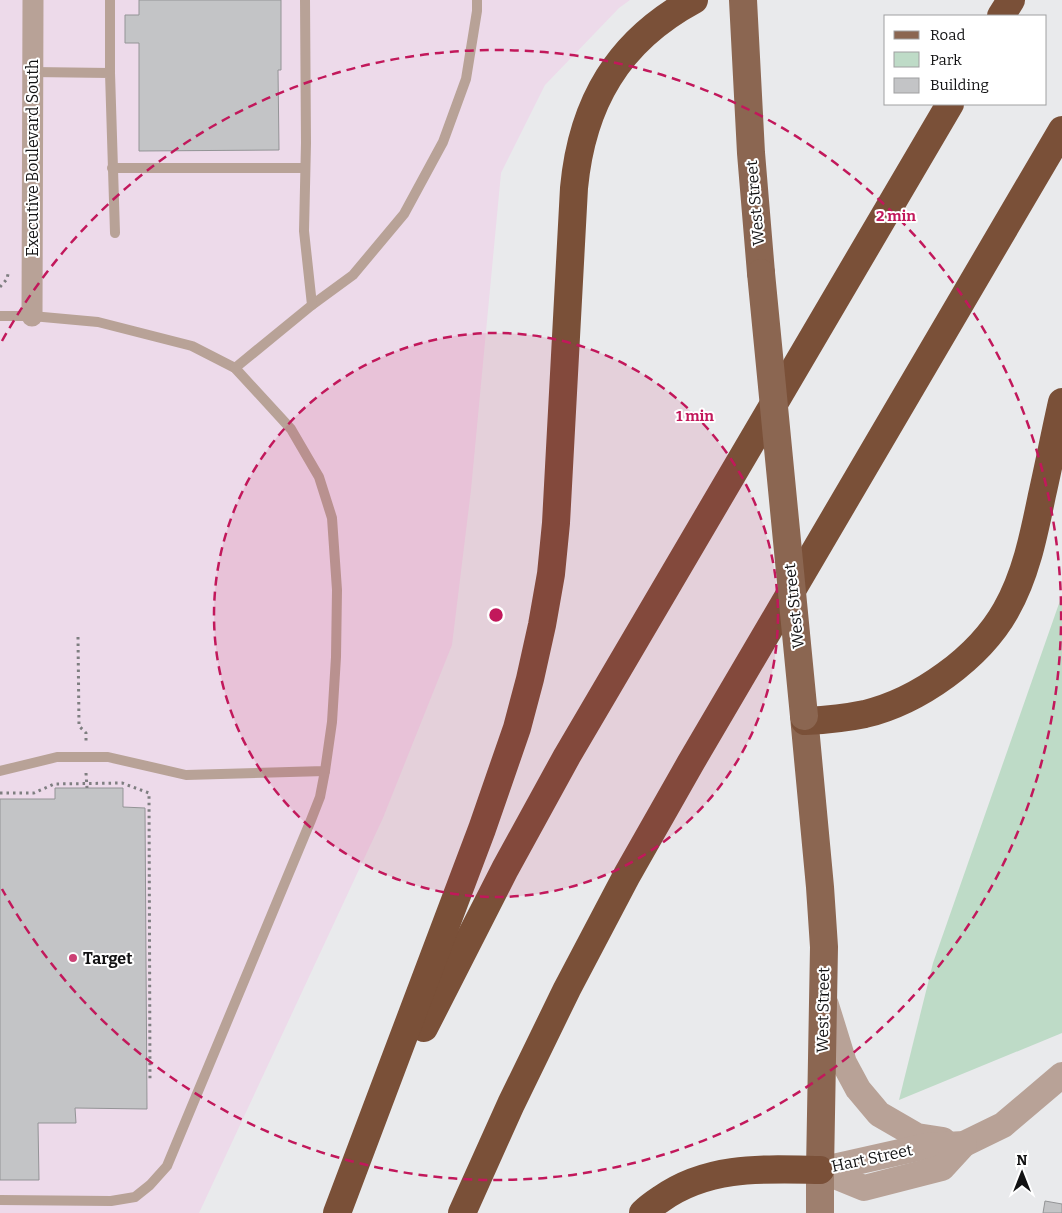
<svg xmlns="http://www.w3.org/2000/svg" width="1062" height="1213" font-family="Bitter,serif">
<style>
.commercial{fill:#eddaea}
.green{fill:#bedbc7}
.building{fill:#c3c4c6;stroke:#939496}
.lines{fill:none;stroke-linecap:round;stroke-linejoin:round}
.path{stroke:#7e7e80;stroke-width:3;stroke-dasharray:2.5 4;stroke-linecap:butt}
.service{stroke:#b8a297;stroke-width:10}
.minor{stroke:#b8a297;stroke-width:21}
.tertiary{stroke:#b8a297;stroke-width:26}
.secondary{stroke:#9e7f6e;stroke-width:28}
.primary{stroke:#8b6651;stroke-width:28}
.motorway{stroke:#7a5038;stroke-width:28}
.primary-bridge{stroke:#8b6651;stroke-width:28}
.ring{fill:none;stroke:#c2185b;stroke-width:2.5;stroke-dasharray:9 6}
.poi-dot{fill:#cc4175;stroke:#fff;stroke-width:2}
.labels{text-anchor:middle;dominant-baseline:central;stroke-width:4;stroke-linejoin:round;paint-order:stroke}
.street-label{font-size:16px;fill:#121213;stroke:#fff}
.poi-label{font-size:16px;font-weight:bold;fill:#121213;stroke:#fff;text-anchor:start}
.centre{fill:#c2185b;stroke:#fff;stroke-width:2.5}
.ring-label{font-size:15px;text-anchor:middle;font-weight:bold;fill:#c2185b;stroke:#fff;stroke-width:4;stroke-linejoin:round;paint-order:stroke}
</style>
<rect width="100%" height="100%" fill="#e9eaec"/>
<polygon class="commercial" points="0,0 630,0 619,8 545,85 501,173 471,490 452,645 383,818 199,1213 0,1213"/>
<polygon class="green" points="1062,595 1062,1033 899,1100 933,963"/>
<g class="building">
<polygon points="139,0 281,0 281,70 278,70 279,150 139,151 139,43 125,43 125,15 139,15"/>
<polygon points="55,788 123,788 123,807 145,808 147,1109 75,1108 76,1123 38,1123 39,1180 0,1180 0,799 55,799"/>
<polygon points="1045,1201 1062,1204 1062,1213 1043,1213"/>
</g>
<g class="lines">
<g class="path">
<polyline points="0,287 7,279 8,274"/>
<polyline points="78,637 79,726 86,733 86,742"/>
<polyline points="86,773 87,788"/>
<polyline points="0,793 34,793 54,784 122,783 149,793 150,1082"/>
</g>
<g class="service">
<polyline points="110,0 110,73"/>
<polyline points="33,72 110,73 115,233"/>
<polyline points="112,168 305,168"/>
<polyline points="312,305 353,275 404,214 443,142 466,79 477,11 477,0"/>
<polyline points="0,316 32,316 98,322 192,346 235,368 291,429 319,477 332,518 337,590 336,657 332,722 325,771 186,775 108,757 57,757 0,771"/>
<polyline points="235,368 312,305 304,231 306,143 305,0"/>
<polyline points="0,1200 111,1201 135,1197 150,1185 167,1166 311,820 320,797 325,771"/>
</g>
<polyline class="minor" points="32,316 33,0"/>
<g class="tertiary">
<polyline points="826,1005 844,1063 858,1089 879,1114 917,1136 943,1140"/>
<polyline points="820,1170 927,1146 964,1144 1003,1125 1062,1075"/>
<polyline points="820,1170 864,1188 942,1168 964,1144"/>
</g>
<polyline class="secondary" points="820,1213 820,1170"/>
<g class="primary">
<polyline points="743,0 751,153 761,273"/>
<polyline points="804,716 820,887 824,947 820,1170"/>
</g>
<g class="motorway">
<polyline points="1001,16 1011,0"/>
<path d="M805 721C825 720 846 718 865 714 919 701 979 658 1006 610 1026 575 1034 534 1042 495 1049 464 1055 433 1062 402"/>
<polyline points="424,1028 505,869 567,756 950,104"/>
<path d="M337 1213 482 829 517 728 530 679 542 625 551 574 556 523 574 188C582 103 618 41 694 0"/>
<polyline points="462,1213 511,1104 567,989 627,875 690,764 1062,130"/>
<path d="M643 1213C648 1208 655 1203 661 1199 709 1165 765 1169 820 1170"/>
</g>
<polyline class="primary-bridge" points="761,273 804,716"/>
</g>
<circle cx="496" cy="615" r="282" fill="#c2185b" fill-opacity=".12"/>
<g class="ring">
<circle cx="496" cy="615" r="282"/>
<path d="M2 341A565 565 0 1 1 2 889"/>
</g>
<circle class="poi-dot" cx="73" cy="958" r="5"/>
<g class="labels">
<g class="street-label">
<text transform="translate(32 158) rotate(-90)">Executive Boulevard South</text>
<text transform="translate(755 203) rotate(-95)">West Street</text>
<text transform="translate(794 606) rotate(-96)">West Street</text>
<text transform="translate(823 1010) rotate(-89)">West Street</text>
<text transform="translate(872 1158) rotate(-12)">Hart Street</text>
</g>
<g class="poi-label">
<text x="83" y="958">Target</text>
</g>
</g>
<circle cx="496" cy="615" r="8" class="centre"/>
<g class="ring-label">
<text x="896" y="221">2 min</text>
<text x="695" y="421">1 min</text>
</g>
<rect x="884" y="15" width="162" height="90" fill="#ffffff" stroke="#a0a0a1"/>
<rect x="894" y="31" width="25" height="8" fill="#8b6651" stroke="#a0a0a1"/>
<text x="930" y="40" font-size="15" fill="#121213">Road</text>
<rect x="894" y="52" width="25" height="15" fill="#bedbc7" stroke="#a0a0a1"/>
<text x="930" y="65" font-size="15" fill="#121213">Park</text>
<rect x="894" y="78" width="25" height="15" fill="#c3c4c6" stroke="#a0a0a1"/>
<text x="930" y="90" font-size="15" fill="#121213">Building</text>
<g transform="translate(1022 1173)" stroke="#ffffff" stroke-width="4" paint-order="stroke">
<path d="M0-4L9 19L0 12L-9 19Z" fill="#121213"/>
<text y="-8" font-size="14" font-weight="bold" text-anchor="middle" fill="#121213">N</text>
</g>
</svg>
